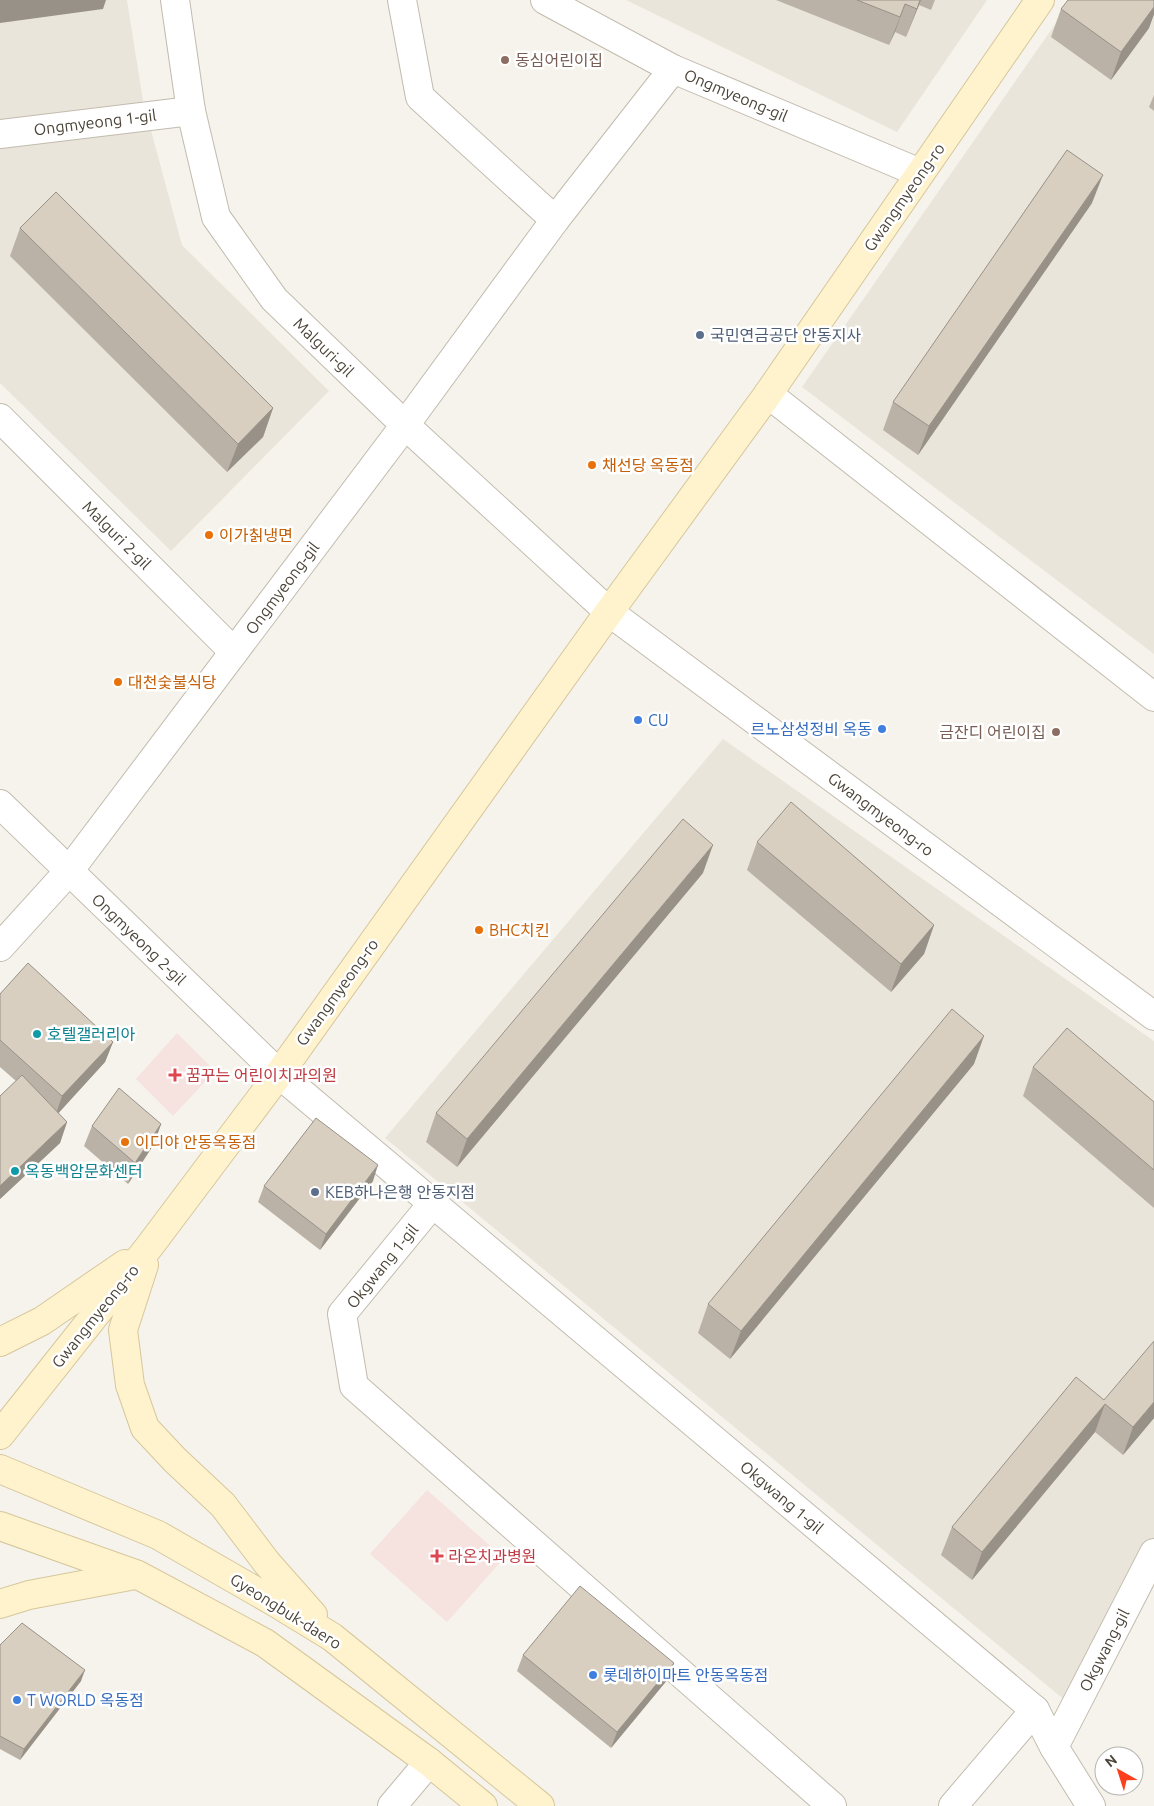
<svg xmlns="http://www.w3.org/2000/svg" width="1154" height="1806" font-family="Ubuntu,'Noto Sans KR',sans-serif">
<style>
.residential{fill:#eae5da}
.medical{fill:#f6e3e0}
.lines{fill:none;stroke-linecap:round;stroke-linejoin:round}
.street-casing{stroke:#c2bbae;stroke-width:30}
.secondary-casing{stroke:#d6c79b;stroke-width:30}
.street{stroke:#fff;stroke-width:28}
.secondary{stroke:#fff3cd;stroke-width:28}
.wall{fill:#bab2a6}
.shaded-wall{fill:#979187}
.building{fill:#d8cfc1;stroke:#979187}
.education-dot{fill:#8d6e63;stroke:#fff;stroke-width:2}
.service-dot{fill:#5c6f8a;stroke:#fff;stroke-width:2}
.food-dot{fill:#e8710a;stroke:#fff;stroke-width:2}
.shop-dot{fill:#3f7fe0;stroke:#fff;stroke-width:2}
.culture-dot{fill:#0f9aa8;stroke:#fff;stroke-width:2}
.health-dot{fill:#e0444e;stroke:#fff;stroke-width:2}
.labels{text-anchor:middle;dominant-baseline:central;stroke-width:5;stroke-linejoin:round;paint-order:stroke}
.education-label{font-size:16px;fill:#785e54;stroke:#fff;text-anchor:start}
.street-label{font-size:16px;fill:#4b4439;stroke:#fff}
.service-label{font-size:16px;fill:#4e5e75;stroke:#fff;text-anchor:start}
.food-label{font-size:16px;fill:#c56008;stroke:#fff;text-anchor:start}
.shop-label{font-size:16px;fill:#366cbe;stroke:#fff;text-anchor:start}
.culture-label{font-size:16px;fill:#0d838f;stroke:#fff;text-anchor:start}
.health-label{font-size:16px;fill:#be3a42;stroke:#fff;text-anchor:start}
</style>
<rect width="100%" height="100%" fill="#f6f3ec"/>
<g class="residential">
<polygon points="0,0 127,0 143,101 182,245 329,391 171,551 0,383"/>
<polygon points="626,0 987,0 897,132"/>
<polygon points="1072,0 1154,0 1154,654 802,387"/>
<polygon points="723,739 1154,1041 1154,1539 1067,1702 385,1138"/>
</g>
<g class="medical">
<polygon points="177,1033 215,1071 173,1116 136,1079"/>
<polygon points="427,1490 504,1558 447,1622 370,1554"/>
</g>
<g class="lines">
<defs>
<g id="street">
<polyline points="175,0 191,111 216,217 274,299 405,425 609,612 1154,1016"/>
<polyline points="402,0 420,97 555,220"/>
<polyline points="545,0 673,69 920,173"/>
<polyline points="0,134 191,111"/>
<polyline points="768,394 1154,697"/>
<polyline points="0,418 234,652"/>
<polyline points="0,804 279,1074 1035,1710 1054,1747 1091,1806"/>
<polyline points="0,947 69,871 405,425 555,220 673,69"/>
<polyline points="433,1203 342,1314 354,1386 832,1806"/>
<polyline points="1054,1747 1154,1553"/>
<polyline points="392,1806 429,1762"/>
<polyline points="953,1806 1035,1710"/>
</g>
<g id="secondary">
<polyline points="144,1265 123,1330 130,1385 145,1428 175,1460 223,1505 267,1563 313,1615"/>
<polyline points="0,1342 42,1321 125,1264"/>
<polyline points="0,1435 149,1247 279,1074 609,612 768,394 1040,0"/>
<polyline points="0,1469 158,1535 273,1601 332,1637 540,1806"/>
<polyline points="0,1526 138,1575 265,1643 429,1762 483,1806"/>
<polyline points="0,1604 29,1595 135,1575"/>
</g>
</defs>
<use href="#street" class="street-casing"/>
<use href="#secondary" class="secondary-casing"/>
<use href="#street" class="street"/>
<use href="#secondary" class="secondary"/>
</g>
<g class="wall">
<polygon points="776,0 935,0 931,10 919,5 906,37 895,32 889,45"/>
<polygon points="1154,0 1154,14 1149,28 1111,80 1051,37 1061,9"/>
<polygon points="1154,95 1154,111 1149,107"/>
<polygon points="1092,203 918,455 883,430 893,402"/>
<polygon points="20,228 273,408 263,437 227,472 10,256"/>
<polygon points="757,842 934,925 924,954 891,992 747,870"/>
<polygon points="703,873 457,1167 426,1142 436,1113"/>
<polygon points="0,994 113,1042 105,1062 58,1113 67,1122 60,1143 0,1199 0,1096 16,1081 0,1067"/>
<polygon points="974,1064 730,1359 698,1333 708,1304"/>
<polygon points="1033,1067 1154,1102 1154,1208 1023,1096"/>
<polygon points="161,1124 154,1144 128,1184 84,1146 92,1126"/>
<polygon points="373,1181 320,1250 258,1202 264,1186"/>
<polygon points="1104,1400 1154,1418 1123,1455 1095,1432 972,1580 941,1555 952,1527"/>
<polygon points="0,1645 81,1681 20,1760 0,1749"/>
<polygon points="523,1655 674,1663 668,1679 611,1748 517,1671"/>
</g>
<g class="shaded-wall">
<polygon points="0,0 106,0 103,9 0,23"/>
<polygon points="920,0 921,0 906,37"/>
<polygon points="905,4 895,32 889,45 900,17"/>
<polygon points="1154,7 1154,14 1149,28 1111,80 1121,52"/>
<polygon points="1103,175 1092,203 918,455 929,426"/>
<polygon points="273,408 263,437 227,472 238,444"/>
<polygon points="713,845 703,873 457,1167 467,1139"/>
<polygon points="934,925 924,954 891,992 901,964"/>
<polygon points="984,1036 974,1064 730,1359 741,1331"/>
<polygon points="113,1042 105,1062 55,1117 62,1096"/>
<polygon points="67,1122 60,1143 0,1199 0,1186"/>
<polygon points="161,1124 154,1144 128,1184 135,1163"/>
<polygon points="378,1165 373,1181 320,1250 326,1234"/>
<polygon points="1154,1402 1154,1418 1123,1455 1133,1427"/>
<polygon points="1105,1404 1095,1432 972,1580 982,1552"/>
<polygon points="674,1663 668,1679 611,1748 617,1732"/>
<polygon points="85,1670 81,1681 20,1760 24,1749"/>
</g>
<g class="building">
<polygon points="857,0 920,0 917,9 905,4 900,17"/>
<polygon points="1068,0 1154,0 1154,7 1121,52 1061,9"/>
<polygon points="1067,150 1103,175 929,426 893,402"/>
<polygon points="56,192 273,408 238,444 20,228"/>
<polygon points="791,802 934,925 901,964 757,842"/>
<polygon points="683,819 713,845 467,1139 436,1113"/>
<polygon points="28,963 113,1042 62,1096 0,1040 0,994"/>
<polygon points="952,1009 984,1036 741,1331 708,1304"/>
<polygon points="1067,1028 1154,1102 1154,1170 1033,1067"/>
<polygon points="22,1075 67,1122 0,1186 0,1096"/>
<polygon points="119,1088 161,1124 135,1163 92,1126"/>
<polygon points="316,1118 378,1165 326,1234 264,1186"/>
<polygon points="1154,1341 1154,1402 1133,1427 1105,1404 982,1552 952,1527 1076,1377 1104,1400"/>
<polygon points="580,1586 674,1663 617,1732 523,1655"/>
<polygon points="22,1623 85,1670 24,1749 0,1736 0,1645"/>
</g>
<g class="education-dot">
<circle cx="505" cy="60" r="5"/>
<circle cx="1056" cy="732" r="5"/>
</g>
<g class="service-dot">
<circle cx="700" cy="335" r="5"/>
<circle cx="315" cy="1192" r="5"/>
</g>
<g class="food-dot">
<circle cx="592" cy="465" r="5"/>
<circle cx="209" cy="535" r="5"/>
<circle cx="118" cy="682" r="5"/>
<circle cx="479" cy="930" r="5"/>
<circle cx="125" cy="1142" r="5"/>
</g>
<g class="shop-dot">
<circle cx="638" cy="720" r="5"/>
<circle cx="882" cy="729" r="5"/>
<circle cx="593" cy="1675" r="5"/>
<circle cx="17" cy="1700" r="5"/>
</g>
<g class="culture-dot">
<circle cx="37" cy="1034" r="5"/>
<circle cx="15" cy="1171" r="5"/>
</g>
<g class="health-dot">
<path d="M172.5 1067.5h5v5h5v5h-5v5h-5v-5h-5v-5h5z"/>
<path d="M434.5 1548.5h5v5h5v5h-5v5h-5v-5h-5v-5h5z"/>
</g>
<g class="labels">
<g class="education-label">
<text x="515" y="60">동심어린이집</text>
<text x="1046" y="732" text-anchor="end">금잔디 어린이집</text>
</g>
<g class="street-label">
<text transform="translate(736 95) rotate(23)">Ongmyeong-gil</text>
<text transform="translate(95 122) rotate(-7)">Ongmyeong 1-gil</text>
<text transform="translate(904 197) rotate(-55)">Gwangmyeong-ro</text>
<text transform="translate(324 347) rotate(44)">Malguri-gil</text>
<text transform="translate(117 535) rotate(45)">Malguri 2-gil</text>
<text transform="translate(282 588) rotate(-53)">Ongmyeong-gil</text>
<text transform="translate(881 814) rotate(37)">Gwangmyeong-ro</text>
<text transform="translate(139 939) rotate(44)">Ongmyeong 2-gil</text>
<text transform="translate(337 992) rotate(-54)">Gwangmyeong-ro</text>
<text transform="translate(382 1266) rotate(-51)">Okgwang 1-gil</text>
<text transform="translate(95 1316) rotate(-51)">Gwangmyeong-ro</text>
<text transform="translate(782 1497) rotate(40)">Okgwang 1-gil</text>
<text transform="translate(286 1611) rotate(32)">Gyeongbuk-daero</text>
<text transform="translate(1104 1650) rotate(-63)">Okgwang-gil</text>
</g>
<g class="service-label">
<text x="710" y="335">국민연금공단 안동지사</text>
<text x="325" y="1192">KEB하나은행 안동지점</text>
</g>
<g class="food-label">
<text x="602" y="465">채선당 옥동점</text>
<text x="219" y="535">이가칡냉면</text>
<text x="128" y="682">대천숯불식당</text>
<text x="489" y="930">BHC치킨</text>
<text x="135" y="1142">이디야 안동옥동점</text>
</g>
<g class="shop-label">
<text x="648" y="720">CU</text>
<text x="872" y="729" text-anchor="end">르노삼성정비 옥동</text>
<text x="603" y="1675">롯데하이마트 안동옥동점</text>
<text x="27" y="1700">T WORLD 옥동점</text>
</g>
<g class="culture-label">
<text x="47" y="1034">호텔갤러리아</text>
<text x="25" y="1171">옥동백암문화센터</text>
</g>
<g class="health-label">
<text x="186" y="1075">꿈꾸는 어린이치과의원</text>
<text x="448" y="1556">라온치과병원</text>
</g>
</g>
<g transform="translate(1119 1771) rotate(321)"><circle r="24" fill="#ffffff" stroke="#b7b4b0"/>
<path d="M0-4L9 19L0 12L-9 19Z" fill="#fc3f1d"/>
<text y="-8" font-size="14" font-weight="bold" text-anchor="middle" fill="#4b4439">N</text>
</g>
</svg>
